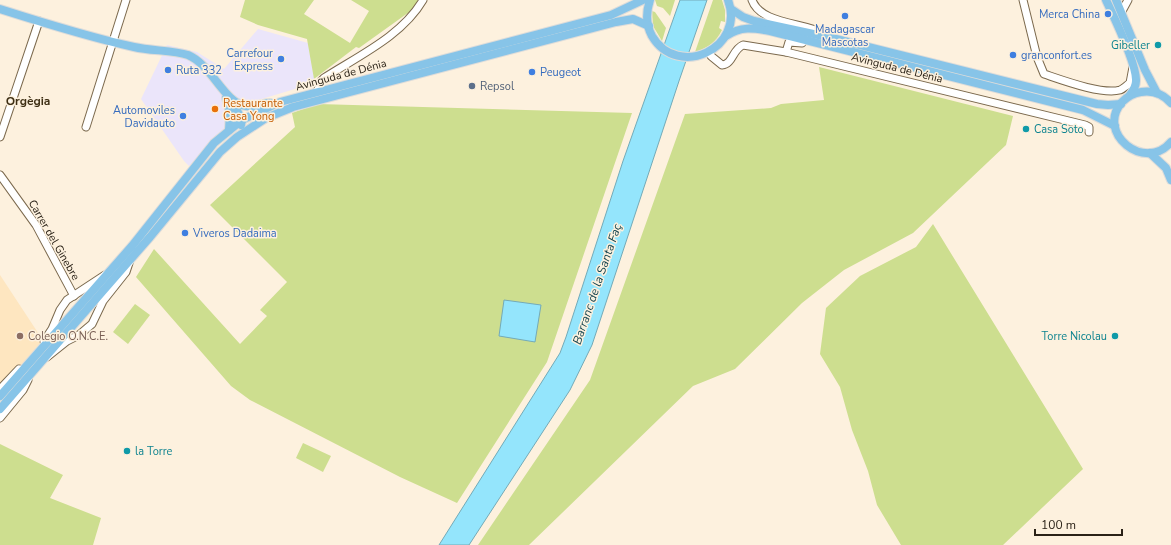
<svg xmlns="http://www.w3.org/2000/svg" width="1171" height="545" font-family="'Nunito Sans',sans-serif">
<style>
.commercial{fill:#ebe5fa}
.built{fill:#fee6c0}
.green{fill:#cdde8f}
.water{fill:#94e5fc;stroke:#74aab7}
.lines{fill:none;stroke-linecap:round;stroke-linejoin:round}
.minor-casing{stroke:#7b694d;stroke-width:9}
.major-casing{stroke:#dddcda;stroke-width:10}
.minor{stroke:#fff;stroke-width:7}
.major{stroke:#87c4e8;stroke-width:8}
.shop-dot{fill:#3f7fe0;stroke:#fdf1de;stroke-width:1.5}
.culture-dot{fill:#0f9aa8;stroke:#fdf1de;stroke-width:1.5}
.service-dot{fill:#5c6f8a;stroke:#fdf1de;stroke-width:1.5}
.food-dot{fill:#e8710a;stroke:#fdf1de;stroke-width:1.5}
.education-dot{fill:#8d6e63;stroke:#fdf1de;stroke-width:1.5}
.labels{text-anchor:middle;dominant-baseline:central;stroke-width:3;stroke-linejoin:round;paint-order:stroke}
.shop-label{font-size:11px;fill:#366cbe;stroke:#fdf1de;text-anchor:start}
.culture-label{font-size:11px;fill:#0d838f;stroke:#fdf1de;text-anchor:end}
.street-label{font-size:11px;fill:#2a2217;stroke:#fdf1de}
.service-label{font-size:11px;fill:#4e5e75;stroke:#fdf1de;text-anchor:start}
.food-label{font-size:11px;fill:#c56008;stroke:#fdf1de;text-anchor:start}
.education-label{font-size:11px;fill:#785e54;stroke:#fdf1de;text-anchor:start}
.neighbourhood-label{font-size:12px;font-weight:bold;fill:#3e2f14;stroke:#fdf1de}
.water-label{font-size:12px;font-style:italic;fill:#12434f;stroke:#fdf1de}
</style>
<rect width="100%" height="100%" fill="#fdf1de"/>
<polygon class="commercial" points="258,29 308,43 315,83 248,103 189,166 184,161 141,99 167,45 197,52 224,69"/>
<polygon class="built" points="0,275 46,345 0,396"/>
<g class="green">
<polygon points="245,0 314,0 304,14 350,43 369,11 351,0 418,0 412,10 359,48 356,47 314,79 307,39 258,25 240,17"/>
<polygon points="655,0 675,0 670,16 663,8 657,6"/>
<path d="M713 0H722L725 10V22L721 21 719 28 722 30C716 42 708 48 695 52Z"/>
<polygon points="652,11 655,12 666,28 662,41 653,26"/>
<polygon points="819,67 1013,116 1006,145 913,233 844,270 802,303 735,369 693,386 529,545 478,545 590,380 685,114 771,108 781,104 824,100"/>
<polygon points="318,104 632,113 547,362 457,503 400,477 250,400 231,386 136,277 154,249 240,344 267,316 260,310 287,282 210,205 295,127 292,113"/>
<polygon points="933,224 1083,469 1003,545 901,545 877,505 868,471 852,430 840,387 820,354 826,308 860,276 916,247"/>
<polygon points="135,304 150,315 128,344 113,332"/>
<polygon points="303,443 331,456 323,472 296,458"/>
<polygon points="0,444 63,475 50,498 101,518 93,545 0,545"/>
</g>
<g class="water">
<polygon points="680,0 707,0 679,81 592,345 570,390 469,545 439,545 560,353 566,337 623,161"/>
<polygon points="504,300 541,305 535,342 499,336"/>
</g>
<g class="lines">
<defs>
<g id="minor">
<path d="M752 0C761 25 805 22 825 34"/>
<path d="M1023 0 1037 57 1044 74C1062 80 1102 95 1120 90 1123 89 1127 85 1130 83L1133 67"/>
<polyline points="1122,11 1128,0"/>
<path d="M709 52 711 56 722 65C733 64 732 50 743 45L786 52 1085 125 1089 127V132"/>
<polyline points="786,52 789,42 802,43"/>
<path d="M317 92 321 81 324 78C358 56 402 36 423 0"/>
<polyline points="86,127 126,0"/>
<polyline points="0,137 39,21"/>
<polyline points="0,175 36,225 74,296"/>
<polyline points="44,341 52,329 60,310 67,300 105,275"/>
<polyline points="47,357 67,341 79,335 92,324 103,301 126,272 130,260"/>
<polyline points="0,389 19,369"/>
<polyline points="0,418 23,390 28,380"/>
</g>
<g id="major">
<path d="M650 0C646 12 646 25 652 36 678 80 746 48 728 0"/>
<path d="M1106 0C1114 17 1137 64 1136 81 1136 86 1133 91 1130 95"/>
<polyline points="1116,0 1145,70 1157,93"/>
<path d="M0 9C44 23 89 37 134 47 151 51 173 50 188 55 212 65 224 103 246 106 254 108 261 103 270 103"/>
<polyline points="731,9 743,17 754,21 832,38 1097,104 1108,105 1121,104"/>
<path d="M726 36C741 26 753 28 770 31L1083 110 1115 126"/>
<polyline points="226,98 230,113 229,130"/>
<polyline points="231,99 242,120 241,125"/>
<path d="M1171 103C1163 94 1153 90 1141 92 1133 93 1127 97 1122 102 1095 133 1145 173 1171 142"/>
<polyline points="1150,153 1166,168 1171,180"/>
<polyline points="0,396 132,246 214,143 242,120 280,102 611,15 643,0"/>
<polyline points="0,409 150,237 220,152 237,137 266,118 293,107 616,22 633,19 649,26"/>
</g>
</defs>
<use href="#minor" class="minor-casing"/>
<use href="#major" class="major-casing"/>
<use href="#minor" class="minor"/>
<use href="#major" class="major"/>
</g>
<g class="shop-dot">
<circle cx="1108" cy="14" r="4"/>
<circle cx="845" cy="16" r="4"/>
<circle cx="1013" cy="55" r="4"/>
<circle cx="281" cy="59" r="4"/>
<circle cx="168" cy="70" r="4"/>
<circle cx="532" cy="72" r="4"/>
<circle cx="183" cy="116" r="4"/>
<circle cx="185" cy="233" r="4"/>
</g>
<g class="culture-dot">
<circle cx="1158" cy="45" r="4"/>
<circle cx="1026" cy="129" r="4"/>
<circle cx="1115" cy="336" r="4"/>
<circle cx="127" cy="451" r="4"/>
</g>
<circle class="service-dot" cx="472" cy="86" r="4"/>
<circle class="food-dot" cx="215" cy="109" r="4"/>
<circle class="education-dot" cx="20" cy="336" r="4"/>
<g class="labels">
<g class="shop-label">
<text x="1100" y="14" text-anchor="end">Merca China</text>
<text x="845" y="29" text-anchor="middle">Madagascar<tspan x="845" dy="13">Mascotas</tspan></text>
<text x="273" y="53" text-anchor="end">Carrefour<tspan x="273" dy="13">Express</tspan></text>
<text x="1021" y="55">granconfort.es</text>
<text x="176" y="70">Ruta 332</text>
<text x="540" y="72">Peugeot</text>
<text x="175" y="110" text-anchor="end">Automoviles<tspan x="175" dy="13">Davidauto</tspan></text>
<text x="193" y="233">Viveros Dadaima</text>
</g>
<g class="culture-label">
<text x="1150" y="45">Gibeller</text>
<text x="1034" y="129" text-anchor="start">Casa Soto</text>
<text x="1107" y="336">Torre Nicolau</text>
<text x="135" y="451" text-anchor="start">la Torre</text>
</g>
<g class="street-label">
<text transform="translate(897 68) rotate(14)">Avinguda de Dénia</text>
<text transform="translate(341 75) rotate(-15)">Avinguda de Dénia</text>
<text transform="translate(54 240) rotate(60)">Carrer del Ginebre</text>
</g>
<g class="service-label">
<text x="480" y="86">Repsol</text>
</g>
<g class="food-label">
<text x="223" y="103">Restaurante<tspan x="223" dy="13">Casa Yong</tspan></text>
</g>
<g class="education-label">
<text x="28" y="336">Colegio O.N.C.E.</text>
</g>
<g class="neighbourhood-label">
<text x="28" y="101">Orgègia</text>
</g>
<g class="water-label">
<text transform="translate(597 284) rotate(-71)">Barranc de la Santa Faç</text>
</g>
</g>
<path d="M1035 529v6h87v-6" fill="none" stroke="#2a2217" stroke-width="2"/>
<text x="1041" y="529" font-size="12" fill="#2a2217" stroke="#fdf1de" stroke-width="3" paint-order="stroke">100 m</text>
</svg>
